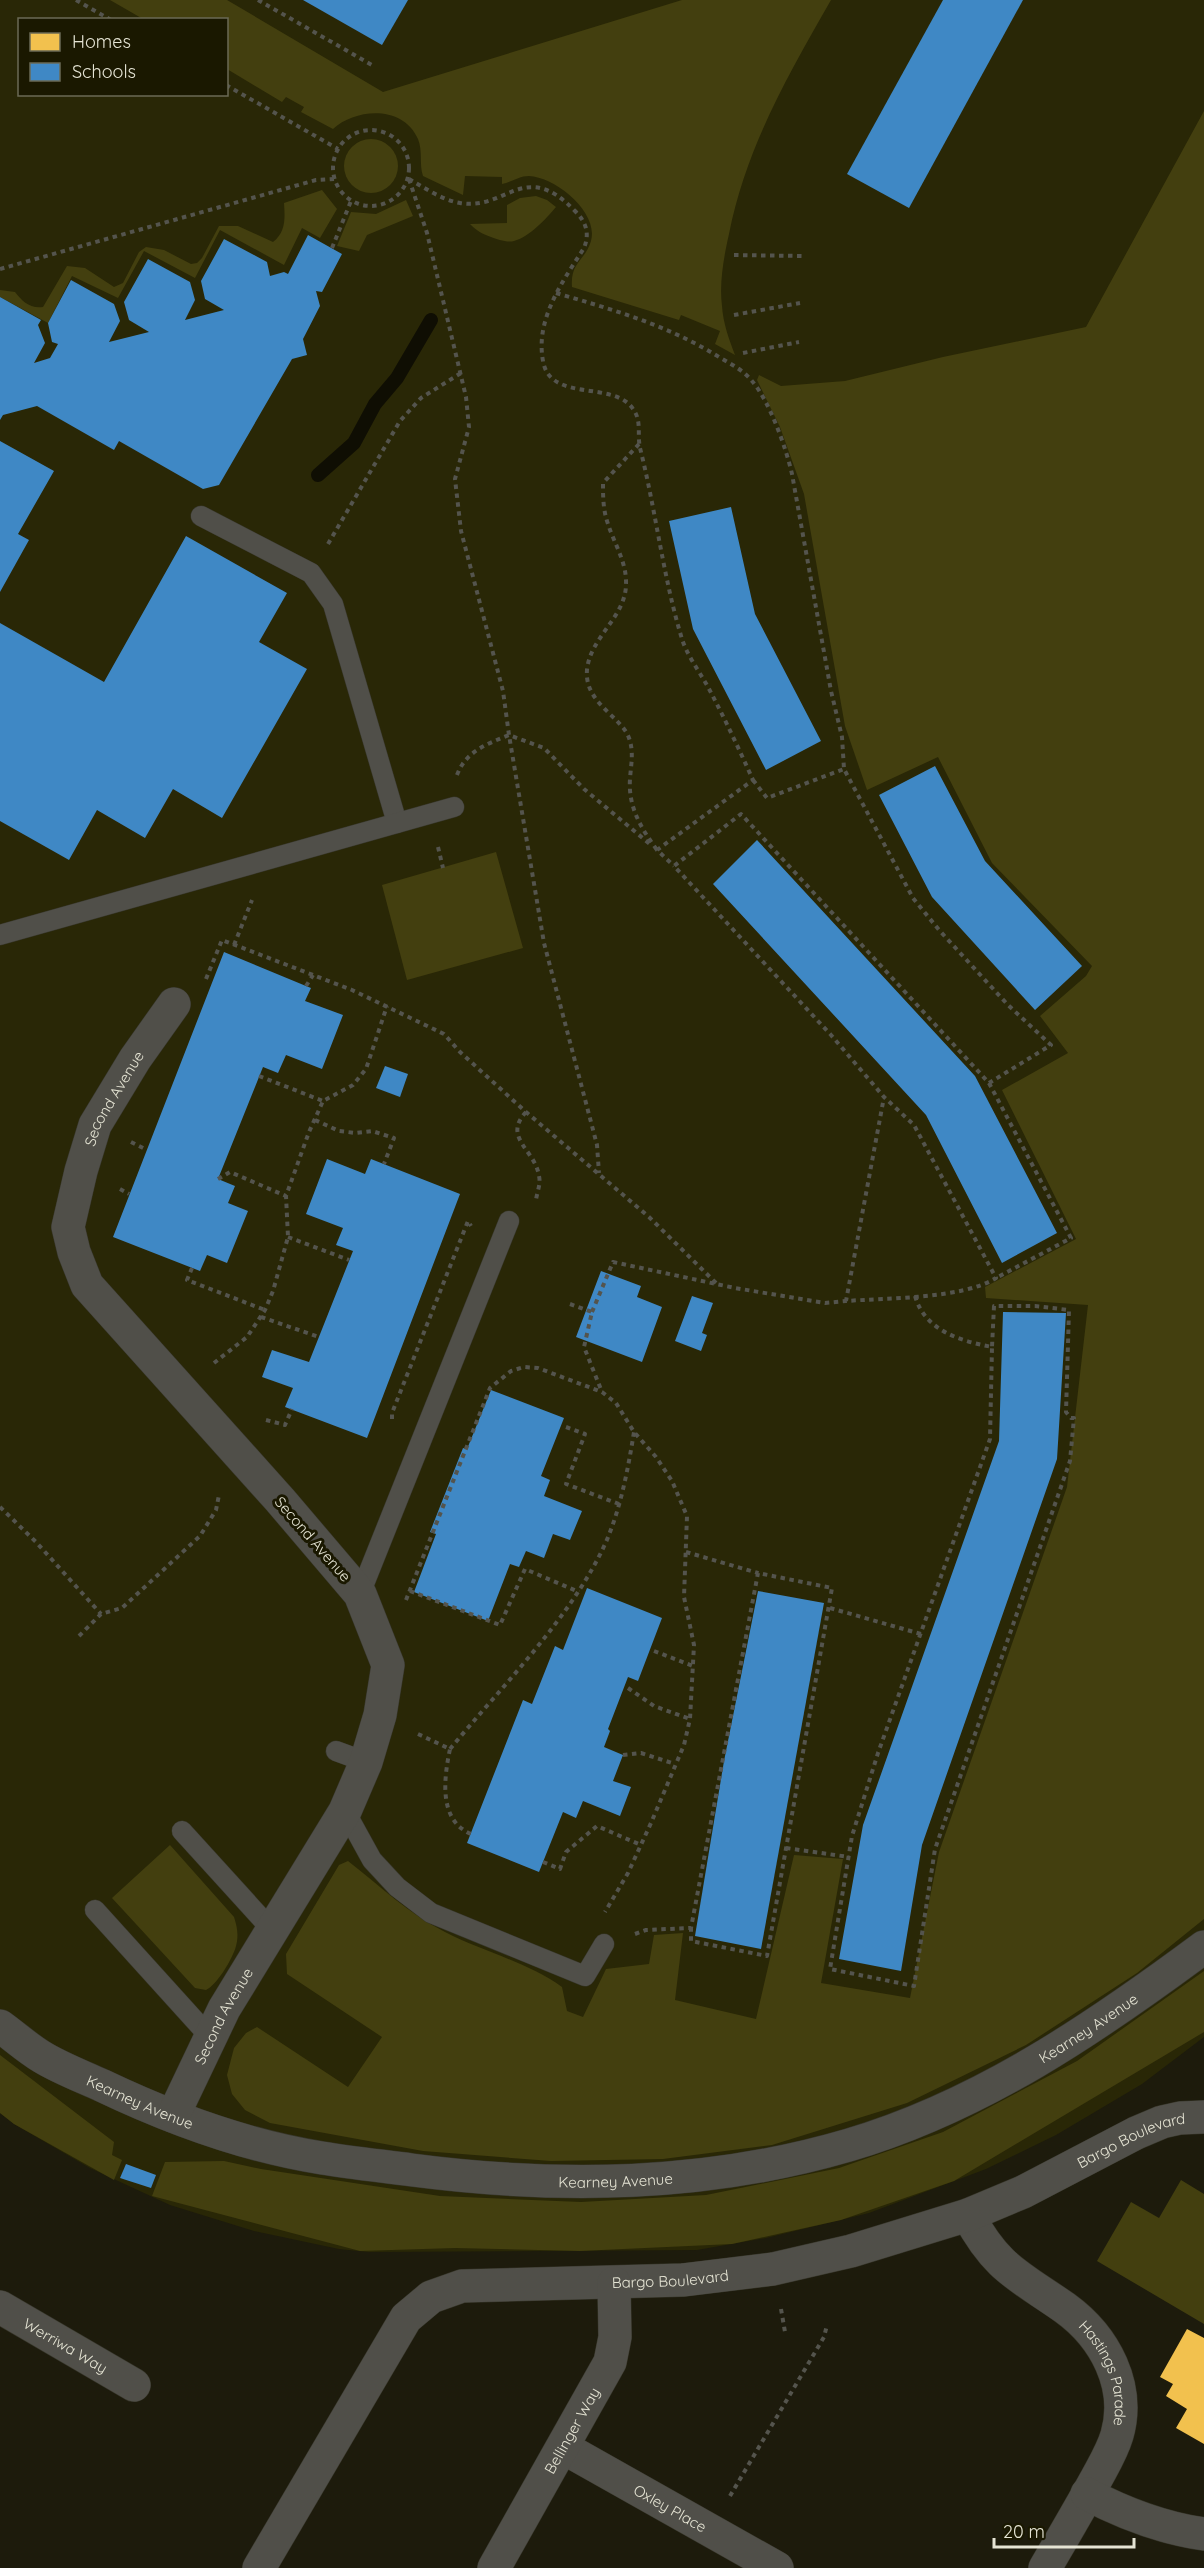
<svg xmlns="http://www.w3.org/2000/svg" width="1204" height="2568" font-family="Quicksand,sans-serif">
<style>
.built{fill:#292706;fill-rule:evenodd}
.green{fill:#433f0f}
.homes{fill:#f2c14e}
.schools{fill:#3f88c5}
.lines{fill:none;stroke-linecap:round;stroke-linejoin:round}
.stream{stroke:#0f0e03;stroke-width:14}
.lane-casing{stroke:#37362a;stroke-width:21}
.street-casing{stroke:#37362a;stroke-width:34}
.path{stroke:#54544d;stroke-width:4;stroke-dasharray:4.5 4.5;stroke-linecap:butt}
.lane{stroke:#504f49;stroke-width:20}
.street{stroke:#504f49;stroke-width:33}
.labels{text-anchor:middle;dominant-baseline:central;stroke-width:6;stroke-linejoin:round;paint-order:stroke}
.street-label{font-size:15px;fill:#e5e4d4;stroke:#1a1800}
</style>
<rect width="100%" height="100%" fill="#1d1b0c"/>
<path class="built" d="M0 0H1204V2037L1142 2084 1056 2135 986 2169 869 2213 766 2238 697 2250 368 2252 339 2249 254 2231 170 2205 90 2168 14 2124 0 2113ZM20 20H226V94H20Z"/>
<g class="green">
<path d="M110 0H227L383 92 682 0H831C788 75 746 148 729 234 724 256 719 283 722 306 723 323 729 339 735 355L715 344 720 331 681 315 679 320 572 287C570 262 585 261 591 241 599 212 555 177 529 176 519 176 512 182 502 184V177L465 176 463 195 423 176C419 164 423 152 418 139 403 105 356 108 333 129L301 112 304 107 286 97 282 102 227 69 226 20 143 19Z"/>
<path d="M1204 111V1919L1137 1973 1026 2045 907 2103 772 2145 663 2159 551 2161 423 2151 270 2123 245 2110 232 2094 227 2075 234 2048 246 2033 257 2027 348 2087 382 2037 287 1974 286 1954 339 1865 348 1861C380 1886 409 1914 445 1932 484 1952 527 1962 562 1987L567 2011 583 2017 606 1969 649 1964 654 1935 683 1933 675 2000 756 2019 794 1855 843 1859 821 1983 910 1998 939 1852 1067 1487 1088 1305 986 1298 985 1287 1076 1239 1002 1090 1068 1053 1040 1016 1086 976 1092 966 992 863 938 757 867 790 845 726 804 494 780 427 757 380 759 375 781 386 845 381 943 357 1086 327Z"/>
<circle cx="371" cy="166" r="27"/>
<path d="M322 190 337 209 320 238 302 228 284 265 220 230 195 278 144 251 118 298 72 276 48 323 0 297V290L15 292C22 301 30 309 43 307L67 266 85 268 114 287 123 283 139 252 146 247 164 250 191 264 197 263 202 258 219 226H238L273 242C286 232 285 218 284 203Z"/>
<path d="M536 196 547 200 556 207C546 219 529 237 514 241 507 243 497 239 491 237 482 234 476 230 470 224L507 223V205L520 198Z"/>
<polygon points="406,200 413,216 367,235 359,251 337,246 351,212 376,214"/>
<polygon points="496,852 523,948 407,980 382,885"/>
<path d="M170 1845 234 1917C237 1926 239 1936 236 1946 233 1958 217 1985 206 1990L195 1988 112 1898Z"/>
<polygon points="1204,1971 1204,2032 954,2181 841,2220 732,2244 580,2251 455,2248 360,2251 152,2196 165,2162 224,2161 261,2169 440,2196 581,2202 706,2195 839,2168 943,2132 1077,2061"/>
<polygon points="0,2055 114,2142 112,2155 122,2160 114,2180 14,2124 0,2113"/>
<polygon points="1181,2180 1204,2194 1204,2324 1097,2261 1131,2202 1159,2218"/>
</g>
<polygon class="homes" points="1187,2329 1204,2338 1204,2444 1176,2428 1187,2409 1166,2396 1173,2384 1160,2377"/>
<g class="schools">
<polygon points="303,0 408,0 382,45"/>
<polygon points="943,0 1023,0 909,208 847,174"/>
<polygon points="308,235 342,254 322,292 316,291 320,306 303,339 307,355 292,359 219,485 203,489 119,441 114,450 37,406 3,415 0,420 0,297 41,320 38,325 45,343 34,363 50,358 58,344 52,342 48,323 71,280 114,304 120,321 109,342 149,332 129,320 124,302 148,259 190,282 195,300 185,320 224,310 205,299 201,281 224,239 267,262 270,276 284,272 288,274"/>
<polygon points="0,441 54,471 18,534 29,540 0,592"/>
<polygon points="731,507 755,614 821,741 766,770 693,629 669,521"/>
<polygon points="186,536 287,593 259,642 307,669 222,818 173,789 145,838 97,810 69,860 0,821 0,623 104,682"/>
<polygon points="935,766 985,861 1082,966 1035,1010 932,897 879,795"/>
<polygon points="757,840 975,1076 1057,1233 1002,1263 926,1115 713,884"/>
<polygon points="224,952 306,986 311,988 305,1001 343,1015 322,1069 286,1055 278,1073 263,1067 218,1179 235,1186 228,1203 248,1211 227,1263 207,1255 200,1271 113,1237"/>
<polygon points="385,1066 408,1074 400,1097 376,1088"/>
<polygon points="327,1159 365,1174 371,1159 460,1194 367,1438 285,1407 293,1388 262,1377 272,1350 309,1362 353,1251 336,1245 343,1228 306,1214"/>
<polygon points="601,1271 641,1286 637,1297 662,1307 642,1362 576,1337"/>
<polygon points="692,1296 713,1303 702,1333 707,1335 701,1351 675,1341"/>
<polygon points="1003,1312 1066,1313 1057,1459 922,1845 901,1971 839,1959 863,1825 999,1441"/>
<polygon points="491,1390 564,1418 541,1476 550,1480 544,1496 582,1511 570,1540 553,1534 544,1558 526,1551 519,1567 510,1564 488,1621 414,1592 436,1534 430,1532 463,1448 467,1449"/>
<polygon points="587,1588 662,1618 638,1681 628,1677 608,1729 610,1731 604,1747 623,1755 613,1781 631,1787 620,1816 583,1801 576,1818 563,1812 539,1872 467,1843 523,1700 532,1704 555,1646 563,1650"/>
<polygon points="758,1591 824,1603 761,1949 695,1936 724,1761"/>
<polygon points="126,2164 156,2175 151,2188 120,2178"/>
</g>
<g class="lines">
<polyline class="stream" points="318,475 354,443 375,404 397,378 431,320"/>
<defs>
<g id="lane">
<polyline points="201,516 311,573 333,604 397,823"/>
<polyline points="0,935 454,807"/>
<polyline points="360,1594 509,1221"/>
<polyline points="336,1751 366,1762"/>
<polyline points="345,1811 372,1860 397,1887 431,1913 585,1976 604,1944"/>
<polyline points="182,1831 271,1929"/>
<polyline points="95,1910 209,2036"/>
</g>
<g id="street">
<path id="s1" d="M0 2026C14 2036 27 2048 42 2057 60 2068 81 2076 101 2085 170 2118 246 2146 322 2158 352 2163 382 2166 412 2170 559 2189 706 2187 849 2145 981 2106 1095 2028 1204 1947"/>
<path id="s2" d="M173 2116 224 2009 345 1811 366 1762 380 1715 388 1665 360 1594 280 1500 87 1285 74 1252 68 1227 81 1171 95 1125 135 1059 174 1004"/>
<path id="s3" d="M968 2215C997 2269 1018 2275 1065 2308 1105 2337 1131 2386 1117 2435 1112 2452 1103 2466 1095 2481 1079 2510 1062 2539 1045 2568"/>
<path id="s4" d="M0 2307 134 2385"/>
<path id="s5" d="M564 2448 777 2568"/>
<path d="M1087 2494C1125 2514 1162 2528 1204 2534"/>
<path id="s6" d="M259 2568 406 2318 431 2297 462 2286 683 2280 773 2269 851 2251 968 2215 1023 2192 1136 2133 1162 2122 1180 2118 1204 2117"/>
<path id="s7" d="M494 2568 610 2362 615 2337 614 2283"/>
</g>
</defs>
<use href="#lane" class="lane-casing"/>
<use href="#street" class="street-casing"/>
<g class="path">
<polyline points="76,0 111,20"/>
<polyline points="258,0 372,65"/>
<polyline points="226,85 338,149"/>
<circle cx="371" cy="168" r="38"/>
<polyline points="409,179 427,233 466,397 469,427 455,479 461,531 503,691 509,735 544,943 597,1145 599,1173"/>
<path d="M409 179C425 188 442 200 460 203 507 211 524 158 575 211 586 222 590 233 584 248 563 281 535 319 543 361 550 403 614 380 633 409 642 421 637 434 640 448 656 511 663 577 682 639 687 655 699 671 708 687 724 717 739 749 753 780L657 850 674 866"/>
<polyline points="332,248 351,201"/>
<polyline points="734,255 805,256"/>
<polyline points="0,269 316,180 334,179"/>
<path d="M556 293C614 310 667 325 719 357 731 364 743 370 752 381 770 402 786 448 792 474L831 691 842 737 844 769 913 898 939 930 1008 1005 1051 1045 989 1083 741 814 674 866 831 1035 884 1097 914 1125 996 1278C963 1299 886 1298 846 1301L884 1097"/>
<polyline points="734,315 800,303"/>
<polyline points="743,353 799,342"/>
<path d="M639 444 603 483C603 497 603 510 608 524 614 543 627 563 626 584 626 617 590 637 587 670 584 703 622 717 629 738 634 752 631 764 630 779 628 807 641 828 657 850"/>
<polyline points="328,544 400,421 421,398 461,373"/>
<path d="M457 775C466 751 487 744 509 735L544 748 584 789 651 845"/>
<polyline points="753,780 767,798 844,769"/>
<polyline points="438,847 443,868"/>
<polyline points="234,945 252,900"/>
<polyline points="206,979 222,940 352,990 444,1034 460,1052 526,1112 649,1217 716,1283"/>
<polyline points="306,986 313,975"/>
<polyline points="259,1076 323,1101"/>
<polyline points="989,1083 1071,1238 996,1278"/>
<path d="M526 1112C502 1138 535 1149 539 1176 541 1184 537 1192 536 1200"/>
<polyline points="315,1120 339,1131 356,1133 372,1131 394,1138 384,1164"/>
<polyline points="131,1142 147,1150"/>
<polyline points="218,1179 230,1172 286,1196"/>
<polyline points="120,1189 129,1194"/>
<polyline points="288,1237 349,1260"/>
<polyline points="192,1268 187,1280 265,1310"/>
<path d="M915 1296C925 1331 961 1341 992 1347L990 1439 878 1753 852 1836 830 1969 914 1986 935 1849 1070 1461 1074 1418H1071L1066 1412 1069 1310 1035 1306H994L992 1347"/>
<polyline points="570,1304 592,1312 584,1347 602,1392"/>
<polyline points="592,1312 613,1262 735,1288 825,1303 846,1301"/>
<polyline points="261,1317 319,1337"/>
<polyline points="214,1363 247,1337 265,1310 273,1291 288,1237 286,1196 309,1132 323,1101 353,1085 366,1069 387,1006"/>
<polyline points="392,1419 392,1413 468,1221 471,1226"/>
<polyline points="266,1420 285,1425 292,1409"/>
<polyline points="566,1427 585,1434 566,1484 619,1504"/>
<polyline points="0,1507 36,1542 101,1614"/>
<polyline points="686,1552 758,1573"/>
<polyline points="410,1591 500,1625 525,1569 579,1592"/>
<polyline points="406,1600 490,1388 511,1371 524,1367 538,1368 602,1392 616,1403 634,1432 656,1457 672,1481 687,1516 684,1597 694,1645 690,1719 684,1745 651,1823 628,1873 605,1912"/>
<polyline points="830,1608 921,1634"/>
<polyline points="79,1636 101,1614 122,1608 200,1536 216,1510 219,1495"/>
<polyline points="654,1651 693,1666"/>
<polyline points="628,1688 654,1706 690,1719"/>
<path d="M418 1734 450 1749C444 1778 438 1820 471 1834"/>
<path d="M450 1749C502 1686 572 1617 606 1542 621 1507 628 1469 634 1432"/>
<polyline points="623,1755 641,1753 675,1764"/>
<polyline points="786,1848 849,1857"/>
<polyline points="543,1862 560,1869 566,1852 597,1826 641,1845"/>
<polyline points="635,1934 646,1930 691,1928 758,1573 832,1588 767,1956 691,1941 691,1928"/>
<polyline points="781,2309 785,2332"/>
<polyline points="730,2496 824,2337 827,2325"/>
</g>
<use href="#lane" class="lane"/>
<use href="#street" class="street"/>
</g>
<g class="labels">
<g class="street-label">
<text stroke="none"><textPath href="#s2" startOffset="1191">Second Avenue</textPath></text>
<text transform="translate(313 1539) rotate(49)">Second Avenue</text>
<text stroke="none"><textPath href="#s2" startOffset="112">Second Avenue</textPath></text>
<text stroke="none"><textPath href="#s1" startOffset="1150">Kearney Avenue</textPath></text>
<text stroke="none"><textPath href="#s1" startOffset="160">Kearney Avenue</textPath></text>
<text stroke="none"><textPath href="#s6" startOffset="1050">Bargo Boulevard</textPath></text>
<text stroke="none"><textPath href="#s1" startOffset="646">Kearney Avenue</textPath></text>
<text stroke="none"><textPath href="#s6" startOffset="564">Bargo Boulevard</textPath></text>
<text stroke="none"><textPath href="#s4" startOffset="76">Werriwa Way</textPath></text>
<text stroke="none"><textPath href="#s3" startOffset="216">Hastings Parade</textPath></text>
<text stroke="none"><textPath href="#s7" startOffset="158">Bellinger Way</textPath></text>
<text stroke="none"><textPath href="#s5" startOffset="122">Oxley Place</textPath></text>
</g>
</g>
<rect x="18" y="18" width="210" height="78" fill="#1a1800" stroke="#6b6a55" stroke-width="1.5"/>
<rect x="30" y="33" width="30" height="18" fill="#f2c14e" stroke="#6b6a55" stroke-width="1.5"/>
<text x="72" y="48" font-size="18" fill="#e5e4d4">Homes</text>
<rect x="30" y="63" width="30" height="18" fill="#3f88c5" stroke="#6b6a55" stroke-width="1.5"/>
<text x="72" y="78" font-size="18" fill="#e5e4d4">Schools</text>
<path d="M994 2538v9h140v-9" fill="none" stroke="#e5e4d4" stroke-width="3"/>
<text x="1003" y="2538" font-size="18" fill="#e5e4d4" stroke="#1a1800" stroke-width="4.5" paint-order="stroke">20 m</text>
</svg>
